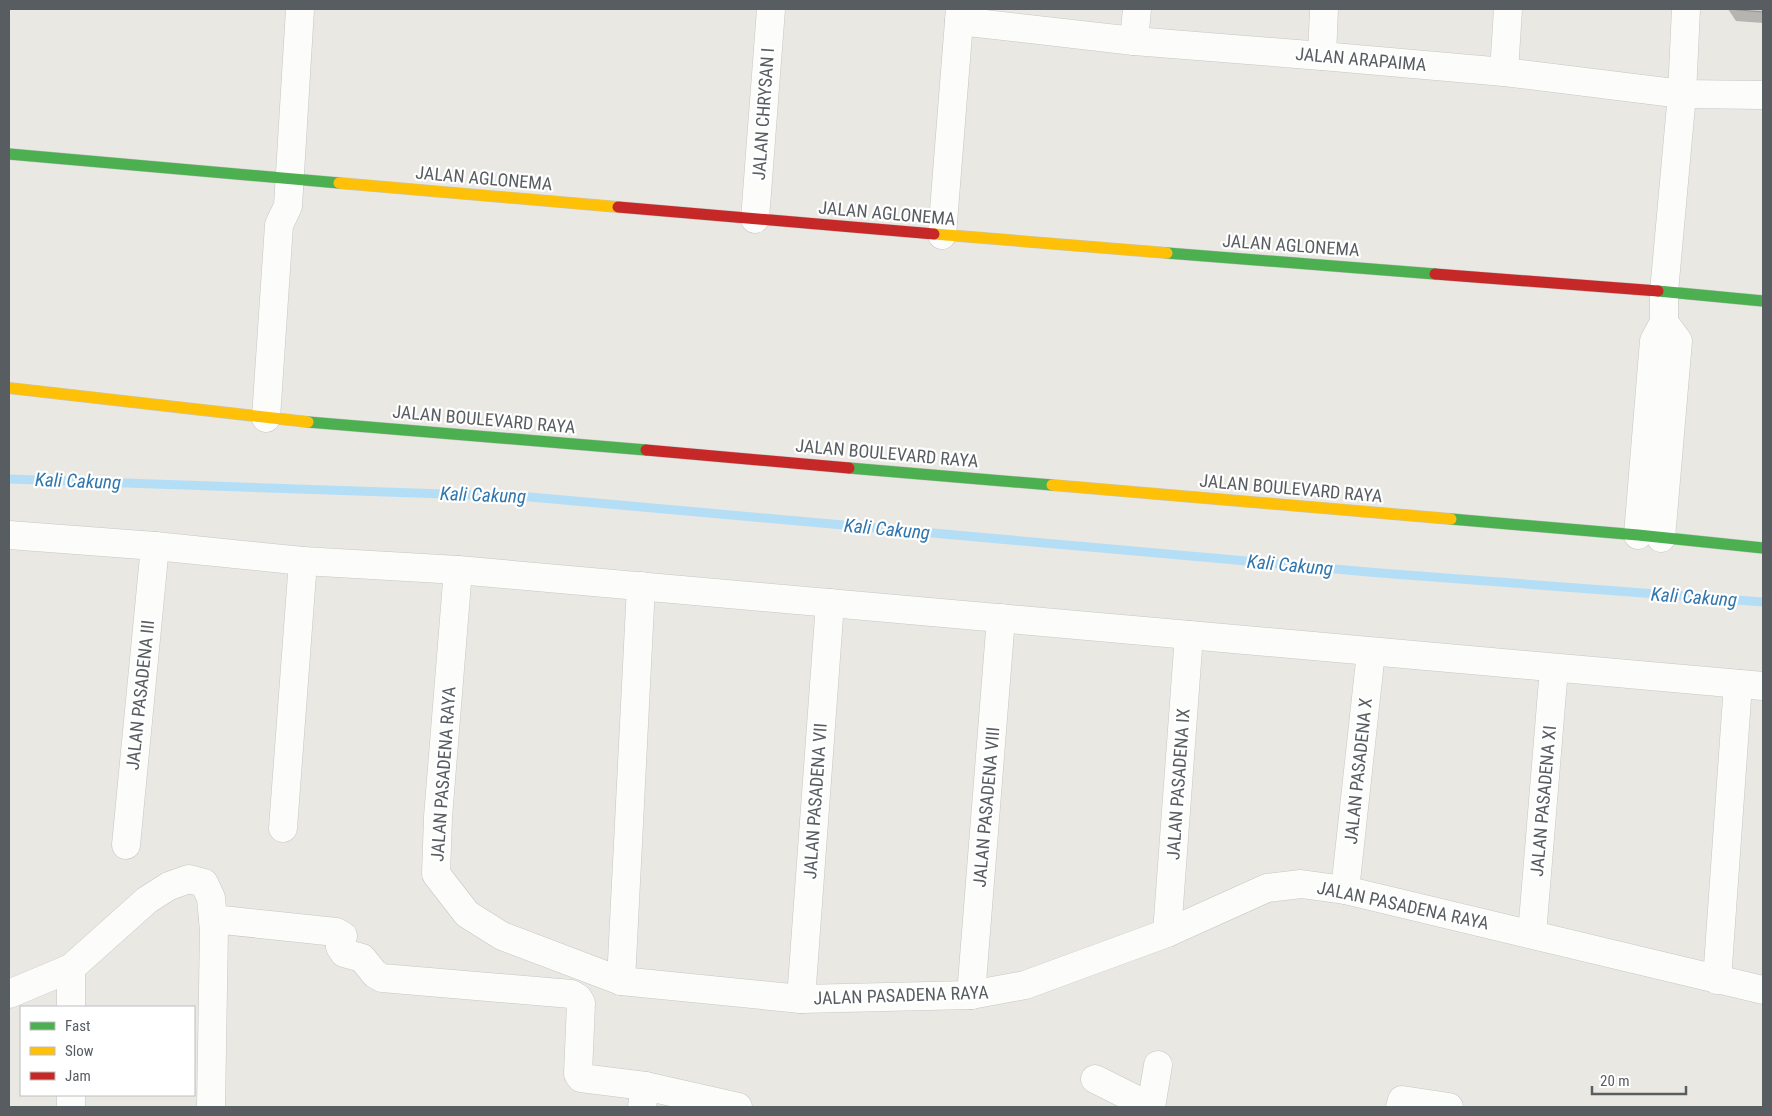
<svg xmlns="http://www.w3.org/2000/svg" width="1772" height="1116" font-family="'Roboto Condensed',sans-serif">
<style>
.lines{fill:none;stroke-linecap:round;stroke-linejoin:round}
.stream{stroke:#b4def6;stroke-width:9}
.street-casing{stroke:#c6c6c5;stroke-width:29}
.fast-casing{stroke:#c5c6c4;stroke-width:12}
.slow-casing{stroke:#c5c6c4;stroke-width:12}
.jam-casing{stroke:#c5c6c4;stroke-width:12}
.street{stroke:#fcfcfb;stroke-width:28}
.fast{stroke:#4caf50;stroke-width:11}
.slow{stroke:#ffc107;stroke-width:11}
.jam{stroke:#c62828;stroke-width:11}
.wall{fill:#b5b4b0}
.building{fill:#d2d1cd;stroke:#939290}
.labels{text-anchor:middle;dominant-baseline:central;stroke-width:4.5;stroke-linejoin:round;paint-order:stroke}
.street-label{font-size:18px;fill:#585d62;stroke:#fff}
.water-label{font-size:19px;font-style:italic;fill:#3276ae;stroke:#fff}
</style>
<rect width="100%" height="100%" fill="#eae8e2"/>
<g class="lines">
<polyline class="stream" points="9,479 530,497 1380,573 1763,602"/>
<defs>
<g id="street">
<polyline points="959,21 1134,41 1322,56 1504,72 1682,94 1763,95"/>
<polyline points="1134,41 1137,9"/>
<polyline points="1322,56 1324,9"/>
<polyline points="1504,72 1508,9"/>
<polyline points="755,219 771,9"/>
<polyline points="942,235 960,9"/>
<polyline points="266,418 279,225 288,206 300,9"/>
<polyline points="9,535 155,546 303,561 458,570 1763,686"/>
<polyline points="1638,535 1654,341 1664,322 1664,292 1682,94 1686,9"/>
<polyline points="1661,538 1678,341 1664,322"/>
<polyline points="458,570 438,817 436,874 467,914 502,936 621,981 801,999 971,995 1025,985 1167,933 1267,888 1301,884 1345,890 1763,990"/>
<polyline points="283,828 303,561"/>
<polyline points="126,845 155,546"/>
<polyline points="1345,890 1371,652"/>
<polyline points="213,919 336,932 343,936 340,947 344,953 362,958 375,974 382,978 571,994 578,998 581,1003 578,1074 581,1078 645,1086"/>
<polyline points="1167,933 1189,635"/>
<polyline points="1532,934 1554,668"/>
<polyline points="1717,980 1738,684"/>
<polyline points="621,981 641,586"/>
<polyline points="9,994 71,968 147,900 169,886 189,879 204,883 211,898 214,930 211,1107"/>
<polyline points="971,995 1001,618"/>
<polyline points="801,999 830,603"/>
<polyline points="71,1007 71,968"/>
<polyline points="1095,1079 1135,1099 1146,1107"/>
<polyline points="71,1107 71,1095"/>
<polyline points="642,1107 645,1086 738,1107"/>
<polyline points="1151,1107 1158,1065"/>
<polyline points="1400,1107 1402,1100 1449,1107"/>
</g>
<g id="fast">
<polyline points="9,154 339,183"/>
<polyline points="1167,253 1435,274"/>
<polyline points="1658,291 1763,301"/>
<polyline points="308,422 646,450"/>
<polyline points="849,468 1052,485"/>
<polyline points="1451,519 1638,535 1763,548"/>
</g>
<g id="slow">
<polyline points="339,183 618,207"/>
<polyline points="934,234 1167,253"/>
<polyline points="9,388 308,422"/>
<polyline points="1052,485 1451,519"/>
</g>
<g id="jam">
<polyline points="618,207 934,234"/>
<polyline points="1435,274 1658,291"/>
<polyline points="646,450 849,468"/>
</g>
</defs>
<use href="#street" class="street-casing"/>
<use href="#fast" class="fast-casing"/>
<use href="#slow" class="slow-casing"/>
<use href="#jam" class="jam-casing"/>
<use href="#street" class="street"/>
<use href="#fast" class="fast"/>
<use href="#slow" class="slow"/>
<use href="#jam" class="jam"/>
</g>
<polygon class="wall" points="1728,9 1763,9 1763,23 1736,21"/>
<polygon class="building" points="1728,9 1763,9 1763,12"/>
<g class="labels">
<g class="street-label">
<text transform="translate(1361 59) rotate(5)">JALAN ARAPAIMA</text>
<text transform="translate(763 114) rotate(-86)">JALAN CHRYSAN I</text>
<text transform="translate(484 178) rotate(5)">JALAN AGLONEMA</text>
<text transform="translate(887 213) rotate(5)">JALAN AGLONEMA</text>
<text transform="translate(1291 245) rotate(4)">JALAN AGLONEMA</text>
<text transform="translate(484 419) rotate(5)">JALAN BOULEVARD RAYA</text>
<text transform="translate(887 453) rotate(5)">JALAN BOULEVARD RAYA</text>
<text transform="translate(1291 488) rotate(5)">JALAN BOULEVARD RAYA</text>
<text transform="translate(140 695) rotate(-84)">JALAN PASADENA III</text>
<text transform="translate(1358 771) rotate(-84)">JALAN PASADENA X</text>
<text transform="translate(443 774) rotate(-86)">JALAN PASADENA RAYA</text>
<text transform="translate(1178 784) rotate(-86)">JALAN PASADENA IX</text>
<text transform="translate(815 801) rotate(-86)">JALAN PASADENA VII</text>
<text transform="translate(1543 801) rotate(-85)">JALAN PASADENA XI</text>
<text transform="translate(986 807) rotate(-85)">JALAN PASADENA VIII</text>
<text transform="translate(1403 905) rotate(12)">JALAN PASADENA RAYA</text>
<text transform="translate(901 995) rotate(-2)">JALAN PASADENA RAYA</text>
</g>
<g class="water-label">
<text transform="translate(78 481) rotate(2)">Kali Cakung</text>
<text transform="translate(483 495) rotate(2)">Kali Cakung</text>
<text transform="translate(887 529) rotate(5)">Kali Cakung</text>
<text transform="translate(1290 565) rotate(5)">Kali Cakung</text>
<text transform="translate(1694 597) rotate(4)">Kali Cakung</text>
</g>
</g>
<rect width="1772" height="1116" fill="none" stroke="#585d62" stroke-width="20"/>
<rect x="20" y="1006" width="175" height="90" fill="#ffffff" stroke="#bcbec0"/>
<rect x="30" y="1022" width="25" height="8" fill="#4caf50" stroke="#bcbec0"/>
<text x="65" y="1031" font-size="15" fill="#585d62">Fast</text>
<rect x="30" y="1047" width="25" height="8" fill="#ffc107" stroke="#bcbec0"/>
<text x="65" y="1056" font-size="15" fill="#585d62">Slow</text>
<rect x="30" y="1072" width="25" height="8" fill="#c62828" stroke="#bcbec0"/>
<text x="65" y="1081" font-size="15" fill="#585d62">Jam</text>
<path d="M1592 1086v8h94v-8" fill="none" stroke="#585d62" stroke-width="2.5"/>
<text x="1600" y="1086" font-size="15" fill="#585d62" stroke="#ffffff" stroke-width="4" paint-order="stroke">20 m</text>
</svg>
